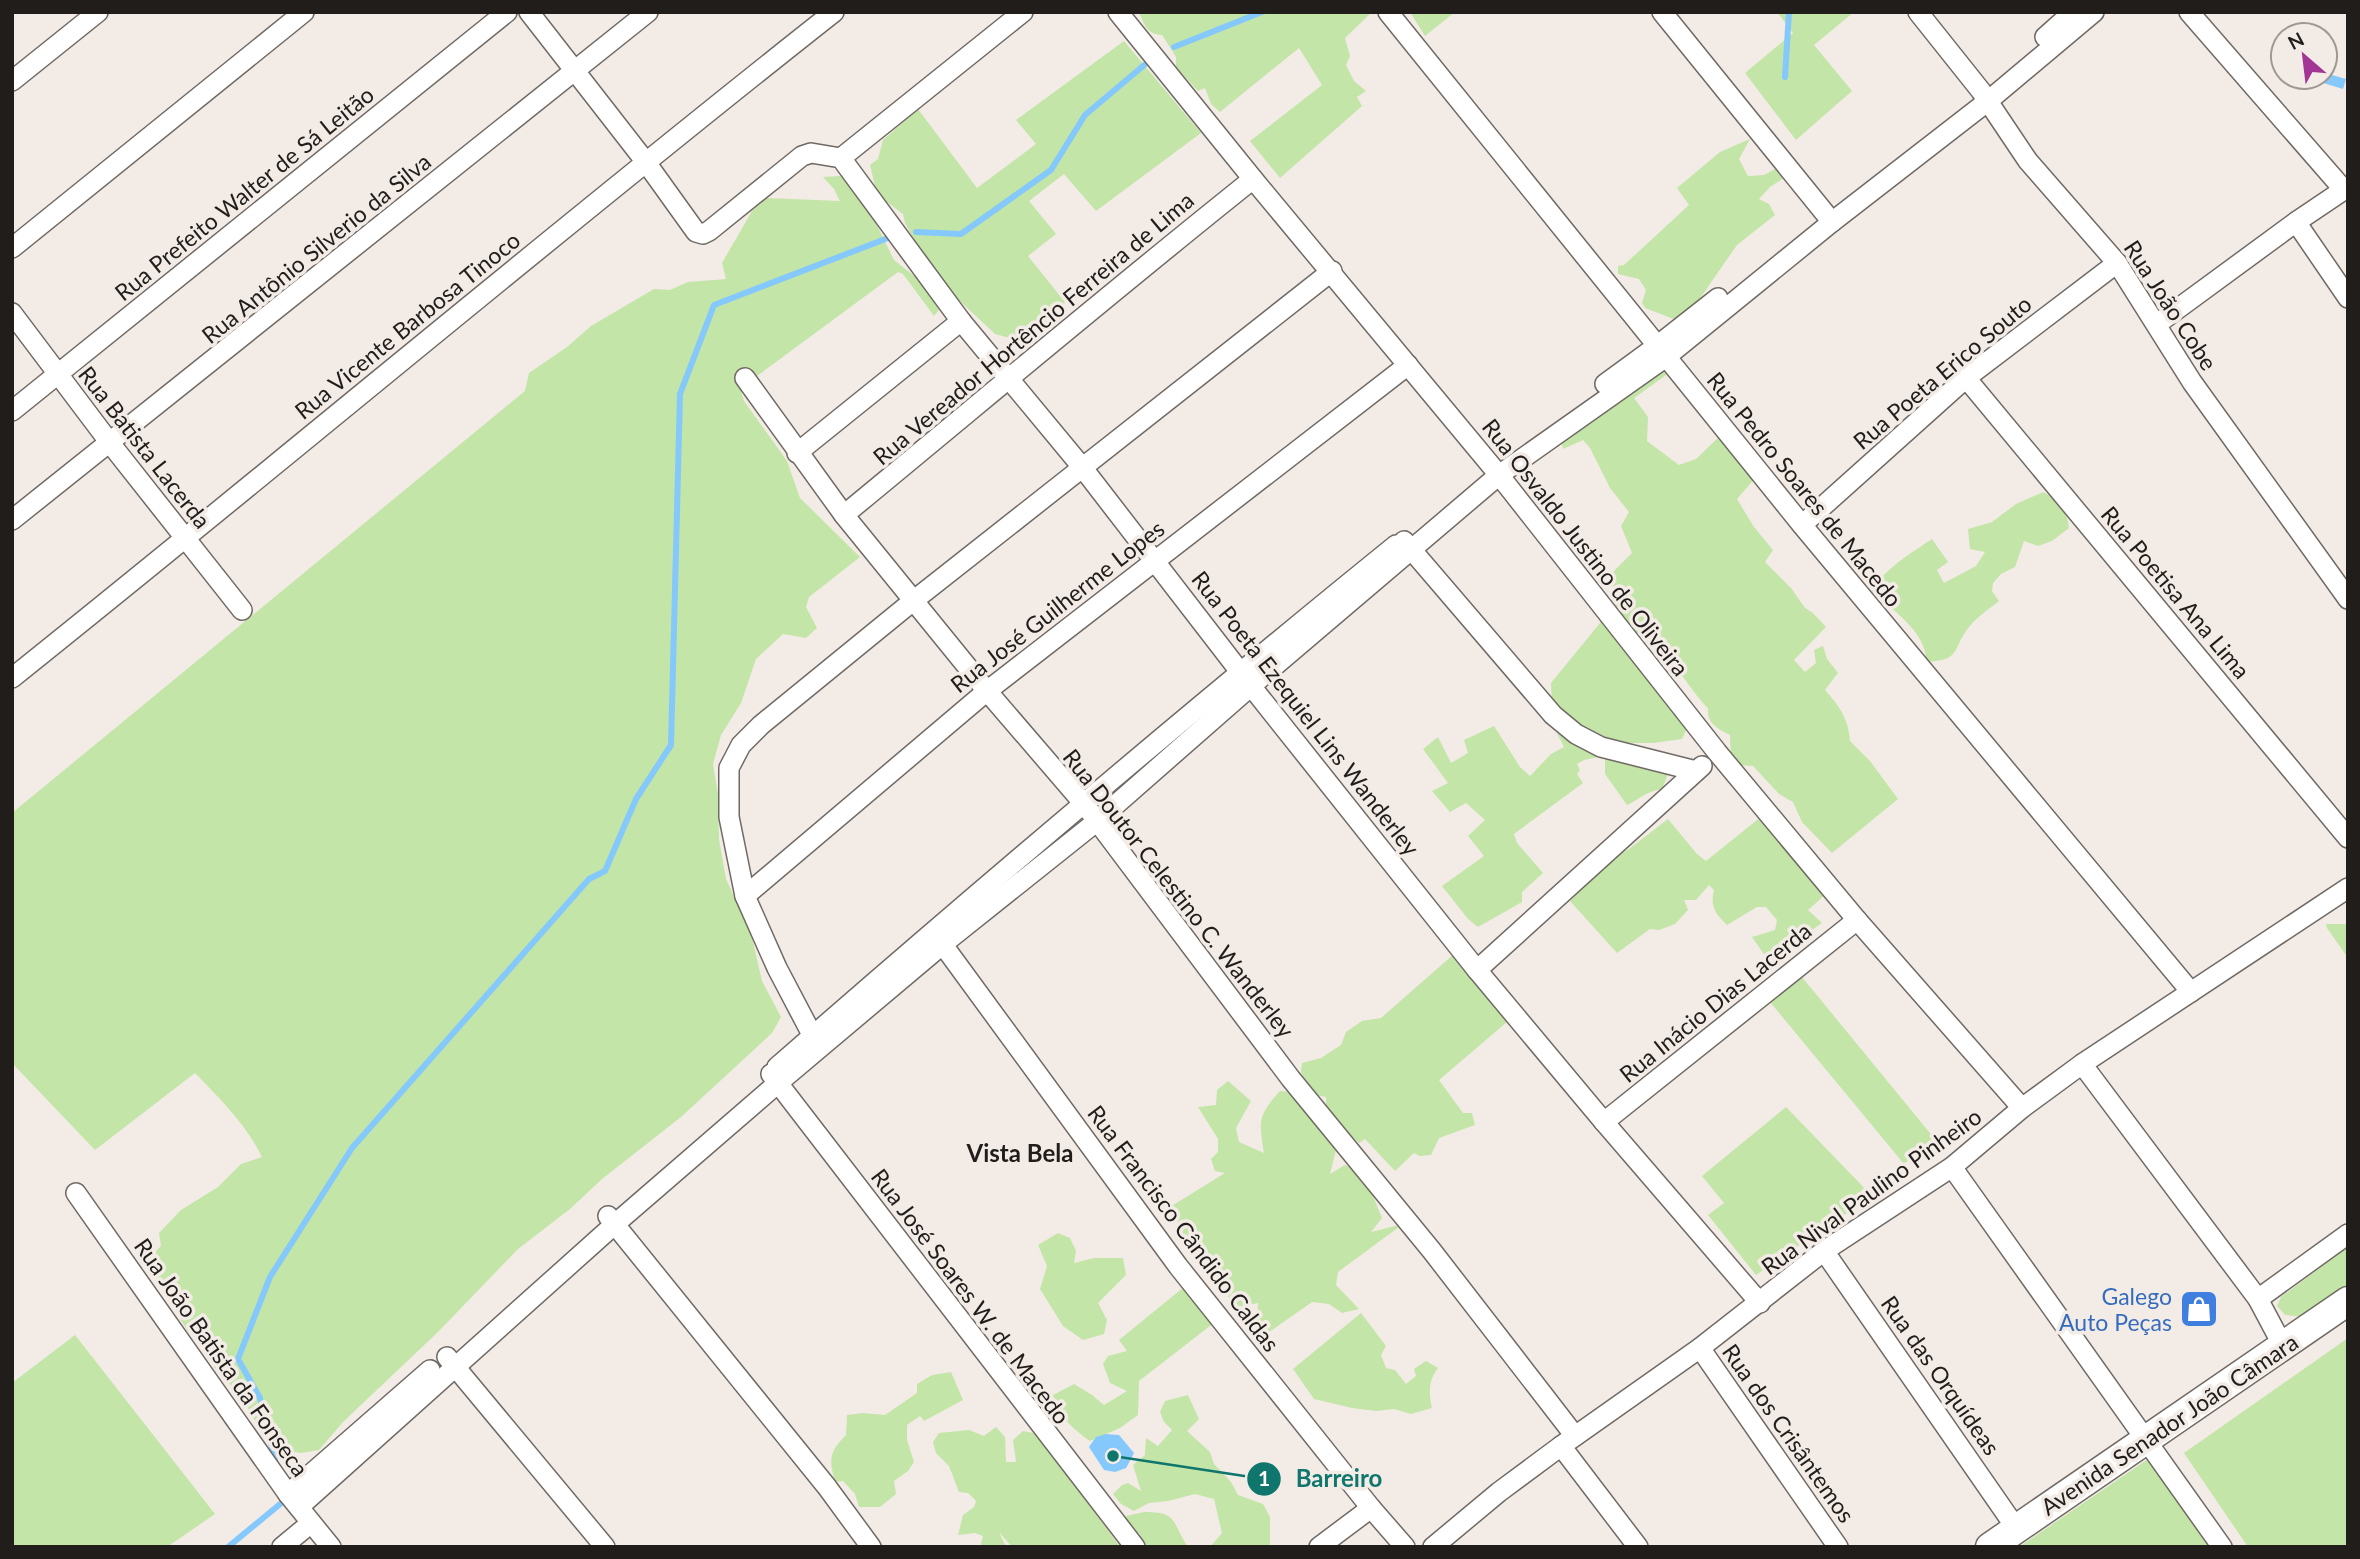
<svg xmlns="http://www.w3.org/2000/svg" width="2360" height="1559" font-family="Lato,sans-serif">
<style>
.green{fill:#c3e5a7}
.water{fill:#85c8fc}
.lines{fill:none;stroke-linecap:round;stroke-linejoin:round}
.stream{stroke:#85c8fc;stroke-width:6}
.street-casing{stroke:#706964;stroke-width:22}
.secondary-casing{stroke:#706964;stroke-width:31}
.street{stroke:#fff;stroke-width:19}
.secondary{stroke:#fff;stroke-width:28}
.labels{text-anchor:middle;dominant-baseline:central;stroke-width:7;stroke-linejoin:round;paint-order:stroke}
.street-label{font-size:23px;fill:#201d1b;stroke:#f3ece6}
.shop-label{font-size:23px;fill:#366cbe;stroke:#f3ece6;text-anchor:end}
.neighbourhood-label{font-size:24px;font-weight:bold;fill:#201d1b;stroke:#f3ece6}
.leader{fill:none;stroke:#0f766e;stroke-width:2.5}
.callout-dot{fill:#0f766e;stroke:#f3ece6;stroke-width:2.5}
.mark-label{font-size:21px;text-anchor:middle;font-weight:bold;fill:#fff}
.callout-label{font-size:24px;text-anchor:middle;font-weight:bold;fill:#0f766e;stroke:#f3ece6;stroke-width:7;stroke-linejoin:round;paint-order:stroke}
</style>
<rect width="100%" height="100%" fill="#f3ece6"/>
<g class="green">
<path d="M1139 12H1372L1345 38 1350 56 1346 65 1354 81 1366 91 1357 97 1362 106 1280 178 1250 141 1322 85 1299 48 1220 112 1211 104 1205 88 1198 91 1176 67V57L1162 35C1146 34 1144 24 1139 12Z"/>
<polygon points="1410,12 1455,12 1425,36"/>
<polygon points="1777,12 1854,12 1814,45 1852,91 1796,140 1745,73 1793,33"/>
<polygon points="1124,41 1201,133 1096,211 1064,174 1029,201 1056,234 1028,256 1065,302 1054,324 1035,328 1021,337 1010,338 995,334 945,287 921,252 905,223 903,214 883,199 875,186 870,165 878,159 883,140 918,109 977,188 1036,144 1016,120"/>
<polygon points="1750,139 1739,159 1748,176 1764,175 1775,169 1784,178 1770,187 1759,199 1769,204 1775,215 1737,245 1694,307 1679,321 1645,308 1642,303 1646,290 1639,279 1618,274 1618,266 1624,265 1689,205 1677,188 1720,152"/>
<path d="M840 176 848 179 865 201 894 260 923 283 939 310 934 316 903 274 898 272 753 379 741 391 744 401 787 461 800 498 860 557 809 597 806 607 817 628 806 638 783 634 756 659 741 703 721 735 713 764 718 795 719 839 726 879 751 933 762 981 781 1017 772 1033 681 1117 602 1179 570 1209 518 1249 438 1332 343 1422 319 1450 301 1453 283 1450 258 1426 242 1398 214 1367 209 1351 187 1330 151 1270 149 1258 161 1246 159 1233 181 1210 218 1187 241 1164 262 1157C246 1124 220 1099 195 1073L95 1150 12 1063V813L525 391 529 373 567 347 591 326 654 289 670 290 688 282 726 279 722 263 752 211 767 198 840 201 834 189 823 177Z"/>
<path d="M1656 355 1669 373 1634 398 1648 417 1647 441 1679 465 1696 459 1720 436 1757 476 1737 499 1754 527 1773 550 1765 562 1791 588 1805 608 1813 613 1826 627 1794 660 1805 672 1816 663 1814 650 1823 646 1827 659 1838 673 1825 690C1839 705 1849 720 1850 741L1870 761 1898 799 1832 853 1802 822 1793 802 1779 794 1753 766 1736 765 1731 759 1730 735C1717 728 1707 724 1708 708 1688 689 1659 633 1630 631L1610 612 1614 589 1608 577 1632 553 1621 526 1629 512 1610 488 1590 448 1583 440 1563 449 1561 438Z"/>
<path d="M2043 492C2059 500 2067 510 2069 528L2052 541 2038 546 2024 541 2015 567 2001 574 1993 583 1992 591 1999 601C1989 609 1977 617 1969 627 1951 650 1962 660 1926 662 1928 633 1891 609 1872 591 1885 568 1910 554 1932 539L1948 562 1937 570 1944 583 1976 566 1985 552 1970 549 1968 529 1992 522 2016 504Z"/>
<polygon points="1600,614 1686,730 1682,739 1653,743 1623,743 1609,739 1565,716 1552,704 1551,683 1600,623"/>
<polygon points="1494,726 1520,767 1530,776 1551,754 1564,747 1557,733 1598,757 1584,760 1577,764 1580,770 1577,774 1583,783 1514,834 1517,843 1543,873 1522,892 1522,902 1478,927 1468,919 1442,886 1484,856 1468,836 1485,820 1466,803 1450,812 1432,791 1448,783 1423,749 1438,737 1451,763 1468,753 1464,740"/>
<path d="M1605 755 1648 769 1658 765 1668 774 1662 789C1647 791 1640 799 1627 805L1605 774Z"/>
<path d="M1762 816 1826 894 1808 910 1822 923 1768 960 1752 937 1775 930 1777 920 1766 907H1757L1727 925C1715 914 1710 906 1714 890L1709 885 1696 900H1684L1688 910 1675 924 1659 930 1650 929 1617 953 1570 901 1600 872 1606 861 1629 849 1668 819 1697 854 1706 861Z"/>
<polygon points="2326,924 2348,924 2348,958 2327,928"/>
<polygon points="1454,954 1507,1022 1439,1080 1463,1113 1472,1113 1475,1125 1439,1138 1431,1155 1420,1156 1414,1153 1395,1171 1365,1139 1359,1143 1326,1114 1326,1097 1310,1094 1301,1072 1302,1063 1321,1058 1341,1045 1346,1032 1362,1021 1381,1018"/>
<polygon points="1802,977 1934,1138 1904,1164 1770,1002"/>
<path d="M1228 1081 1251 1101 1236 1128 1239 1142 1264 1153C1259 1121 1257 1116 1280 1091L1290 1092 1334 1139 1336 1150 1330 1174 1345 1165C1366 1171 1374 1199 1382 1218L1371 1232 1403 1224 1338 1272 1336 1285 1359 1309 1342 1313 1329 1304 1312 1302 1265 1335 1257 1320 1258 1303 1238 1307 1217 1285 1214 1272 1185 1240 1170 1207 1225 1173 1215 1171 1211 1159 1218 1152V1139L1198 1107 1216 1105 1217 1090Z"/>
<polygon points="1786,1107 1872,1196 1756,1275 1708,1215 1724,1203 1702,1176"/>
<polygon points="1058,1233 1070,1238 1076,1251 1074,1263 1094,1258 1123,1258 1126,1275 1098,1303 1107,1320 1104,1334 1083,1340 1063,1326 1040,1289 1047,1266 1038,1245"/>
<polygon points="2348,1247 2348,1286 2302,1317 2285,1315 2277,1306 2281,1297"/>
<path d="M1184 1287 1215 1322 1139 1381 1138 1415 1120 1428 1090 1441C1073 1429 1057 1415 1053 1395L1074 1384 1092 1395 1104 1405 1127 1391 1110 1383 1103 1364 1108 1356 1127 1351 1119 1340Z"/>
<path d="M1361 1313 1386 1346 1381 1355 1386 1368 1395 1370 1406 1384 1416 1376 1414 1369 1426 1361 1438 1368C1428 1382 1429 1391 1432 1408L1411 1414 1394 1409 1376 1411 1352 1408 1314 1399 1293 1369Z"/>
<polygon points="75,1335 215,1514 167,1547 12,1547 12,1383"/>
<polygon points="2348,1338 2348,1547 2248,1547 2184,1453"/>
<path d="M951 1372 963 1400 924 1421 920 1416 907 1425V1440L914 1462 908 1471 894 1481 896 1494 880 1507H859L855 1494 843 1481 835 1482C829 1459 829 1452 846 1435L847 1415 863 1413 885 1415 917 1393V1384L932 1375Z"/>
<polygon points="1188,1395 1199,1419 1187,1431 1210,1452 1214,1464 1231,1482 1238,1495 1263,1504 1270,1517 1270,1547 1210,1547 1222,1533 1214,1499 1195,1494 1168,1501 1149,1503 1134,1511 1121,1504 1113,1494 1122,1485 1128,1483 1141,1491 1133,1465 1145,1455 1146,1438 1158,1446 1172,1430 1164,1422 1160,1412 1165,1401"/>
<polygon points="996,1427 1005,1437 1006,1462 1016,1462 1013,1440 1023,1431 1038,1434 1120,1547 1012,1547 999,1532 1006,1547 980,1547 983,1536 975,1533 958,1535 963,1515 974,1507 976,1501 968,1493 959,1492 949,1466 936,1453 933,1442 939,1433 969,1430 984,1436"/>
<polygon points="2148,1459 2214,1547 2019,1547"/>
<path d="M1144 1512C1179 1512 1171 1522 1188 1547H1142L1140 1534 1128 1526 1126 1516Z"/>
</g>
<g class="water">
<polygon points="2325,73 2346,79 2343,89 2320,82 2322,77 2325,77"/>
<polygon points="1106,1434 1119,1435 1134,1453 1126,1468 1115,1472 1104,1470 1089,1447 1096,1437"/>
</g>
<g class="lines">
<g class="stream">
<polyline points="1174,47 1262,12"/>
<polyline points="1785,77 1789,12"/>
<polyline points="916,232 961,234 1051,170 1085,115 1149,61"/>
<polyline points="276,1464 260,1398 238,1359 270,1277 352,1148 589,879 605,871 636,799 671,745 680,394 714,305 888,238"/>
<polyline points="228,1547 285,1500 284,1495"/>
</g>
<defs>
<g id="street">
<polyline points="529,12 645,161 696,232 703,234 709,231 802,156 811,153 841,158 961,321 1082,467 1251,686 1477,970 1604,1122 1760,1303"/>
<polyline points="1118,12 1253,179 1499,475 1717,752 1857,920 2022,1108"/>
<polyline points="1388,12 1802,525 2191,992"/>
<polyline points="1662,12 1832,222"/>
<polyline points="1918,12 1981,91 2028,161 2117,263 2192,382 2348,599"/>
<polyline points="2189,12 2344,190"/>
<polyline points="2045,37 2073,12"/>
<polyline points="12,81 98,12"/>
<polyline points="841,158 1023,12"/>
<polyline points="2296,222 2348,298"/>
<polyline points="12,248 304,12"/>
<polyline points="12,313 110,443 242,610"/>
<polyline points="2157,324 2296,222 2348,187"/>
<polyline points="745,378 844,515 987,691 1085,805 1291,1079 1432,1251 1575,1436"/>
<polyline points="1966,378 2348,838"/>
<polyline points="1605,384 1657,346 1718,298"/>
<polyline points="12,411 507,12"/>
<polyline points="797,453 961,321"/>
<path d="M844 515C980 403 1115 289 1253 179"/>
<polyline points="12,520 648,12"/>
<polyline points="1802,525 1966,378 2117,263"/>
<polyline points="1404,541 1553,715 1576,734 1601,747 1696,771"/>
<path d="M12 678C287 458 557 230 834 12"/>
<polyline points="745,896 987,691 1408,365"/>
<polyline points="935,934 1178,1266 1371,1508 1405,1547"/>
<polyline points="1477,970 1702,766"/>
<polyline points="818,1046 777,968 745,896 729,817 729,768 741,745 761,725 913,601 1332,271"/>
<polyline points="2082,1064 2258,1299 2283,1346"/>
<path d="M777 1067C980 890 1186 715 1396 545"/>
<polyline points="771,1074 1135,1547"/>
<polyline points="1604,1122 1857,920"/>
<polyline points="1952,1167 2222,1547"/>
<polyline points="76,1193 288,1494 331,1547"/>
<polyline points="608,1216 827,1487 871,1547"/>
<polyline points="1824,1251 2016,1528"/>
<polyline points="2258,1299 2348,1234"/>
<polyline points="1700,1348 1838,1547"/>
<polyline points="447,1357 605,1547"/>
<polyline points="1561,1446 1638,1547"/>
<polyline points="288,1494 430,1370"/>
<polyline points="299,1507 615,1224 778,1083 943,944 1096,822 1251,686 1499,475 1666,357 1832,222 1988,101 2094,12"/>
<polyline points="282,1547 311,1523"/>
<polyline points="1319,1547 1371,1508"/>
<polyline points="1433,1547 1499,1492 1561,1446 1700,1348 1824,1251 1952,1167 2022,1108 2082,1064 2348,888"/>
</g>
<polyline id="secondary" points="1990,1547 2348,1301"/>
</defs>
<use href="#street" class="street-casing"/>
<use href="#secondary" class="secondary-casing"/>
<use href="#street" class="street"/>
<use href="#secondary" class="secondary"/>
</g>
<defs>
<symbol id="shop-square" viewBox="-11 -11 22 22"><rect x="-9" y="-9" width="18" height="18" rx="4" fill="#3f7fe0" stroke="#f3ece6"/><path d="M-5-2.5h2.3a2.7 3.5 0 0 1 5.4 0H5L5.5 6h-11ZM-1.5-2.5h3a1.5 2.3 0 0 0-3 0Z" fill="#fff"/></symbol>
</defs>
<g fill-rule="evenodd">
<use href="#shop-square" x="2177" y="1287" width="44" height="44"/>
</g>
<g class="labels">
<g class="street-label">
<text transform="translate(244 193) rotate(-39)">Rua Prefeito Walter de Sá Leitão</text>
<text transform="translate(316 248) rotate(-39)">Rua Antônio Silverio da Silva</text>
<text transform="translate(2171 305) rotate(57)">Rua João Cobe</text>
<text transform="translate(407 325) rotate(-39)">Rua Vicente Barbosa Tinoco</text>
<text transform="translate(1033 328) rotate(-40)">Rua Vereador Hortêncio Ferreira de Lima</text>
<text transform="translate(1942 372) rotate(-40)">Rua Poeta Erico Souto</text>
<text transform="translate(145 447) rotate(52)">Rua Batista Lacerda</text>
<text transform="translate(1805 489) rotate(51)">Rua Pedro Soares de Macedo</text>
<text transform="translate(1586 547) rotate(52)">Rua Osvaldo Justino de Oliveira</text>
<text transform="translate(2176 592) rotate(50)">Rua Poetisa Ana Lima</text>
<text transform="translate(1057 606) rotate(-38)">Rua José Guilherme Lopes</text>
<text transform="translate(1306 713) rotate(52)">Rua Poeta Ezequiel Lins Wanderley</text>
<text transform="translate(1179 893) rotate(52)">Rua Doutor Celestino C. Wanderley</text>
<text transform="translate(1715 1002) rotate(-39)">Rua Inácio Dias Lacerda</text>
<text transform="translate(1871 1191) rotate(-36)">Rua Nival Paulino Pinheiro</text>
<text transform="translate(1184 1228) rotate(53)">Rua Francisco Cândido Caldas</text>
<text transform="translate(971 1296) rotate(53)">Rua José Soares W. de Macedo</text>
<text transform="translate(222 1357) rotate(55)">Rua João Batista da Fonseca</text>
<text transform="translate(1941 1375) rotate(55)">Rua das Orquídeas</text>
<text transform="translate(2169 1424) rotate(-34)">Avenida Senador João Câmara</text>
<text transform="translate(1789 1433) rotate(55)">Rua dos Crisântemos</text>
</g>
<g class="shop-label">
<text x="2172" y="1296">Galego<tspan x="2172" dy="26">Auto Peças</tspan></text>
</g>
<g class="neighbourhood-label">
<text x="1020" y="1152">Vista Bela</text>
</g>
</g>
<path class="leader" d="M1113 1456L1264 1479"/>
<g class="callout-dot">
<circle cx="1113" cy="1456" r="7"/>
<circle cx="1264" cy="1479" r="18"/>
</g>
<g class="mark-label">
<text x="1264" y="1486">1</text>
</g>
<g class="callout-label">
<text x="1339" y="1487">Barreiro</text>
</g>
<rect width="2360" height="1559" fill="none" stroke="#201d1b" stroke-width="28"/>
<g transform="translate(2304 56) rotate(332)"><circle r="33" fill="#f3ece6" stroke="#9f9995" stroke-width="2"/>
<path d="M0-5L12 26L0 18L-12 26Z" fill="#a33695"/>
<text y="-10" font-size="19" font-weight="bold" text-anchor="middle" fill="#201d1b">N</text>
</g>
</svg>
